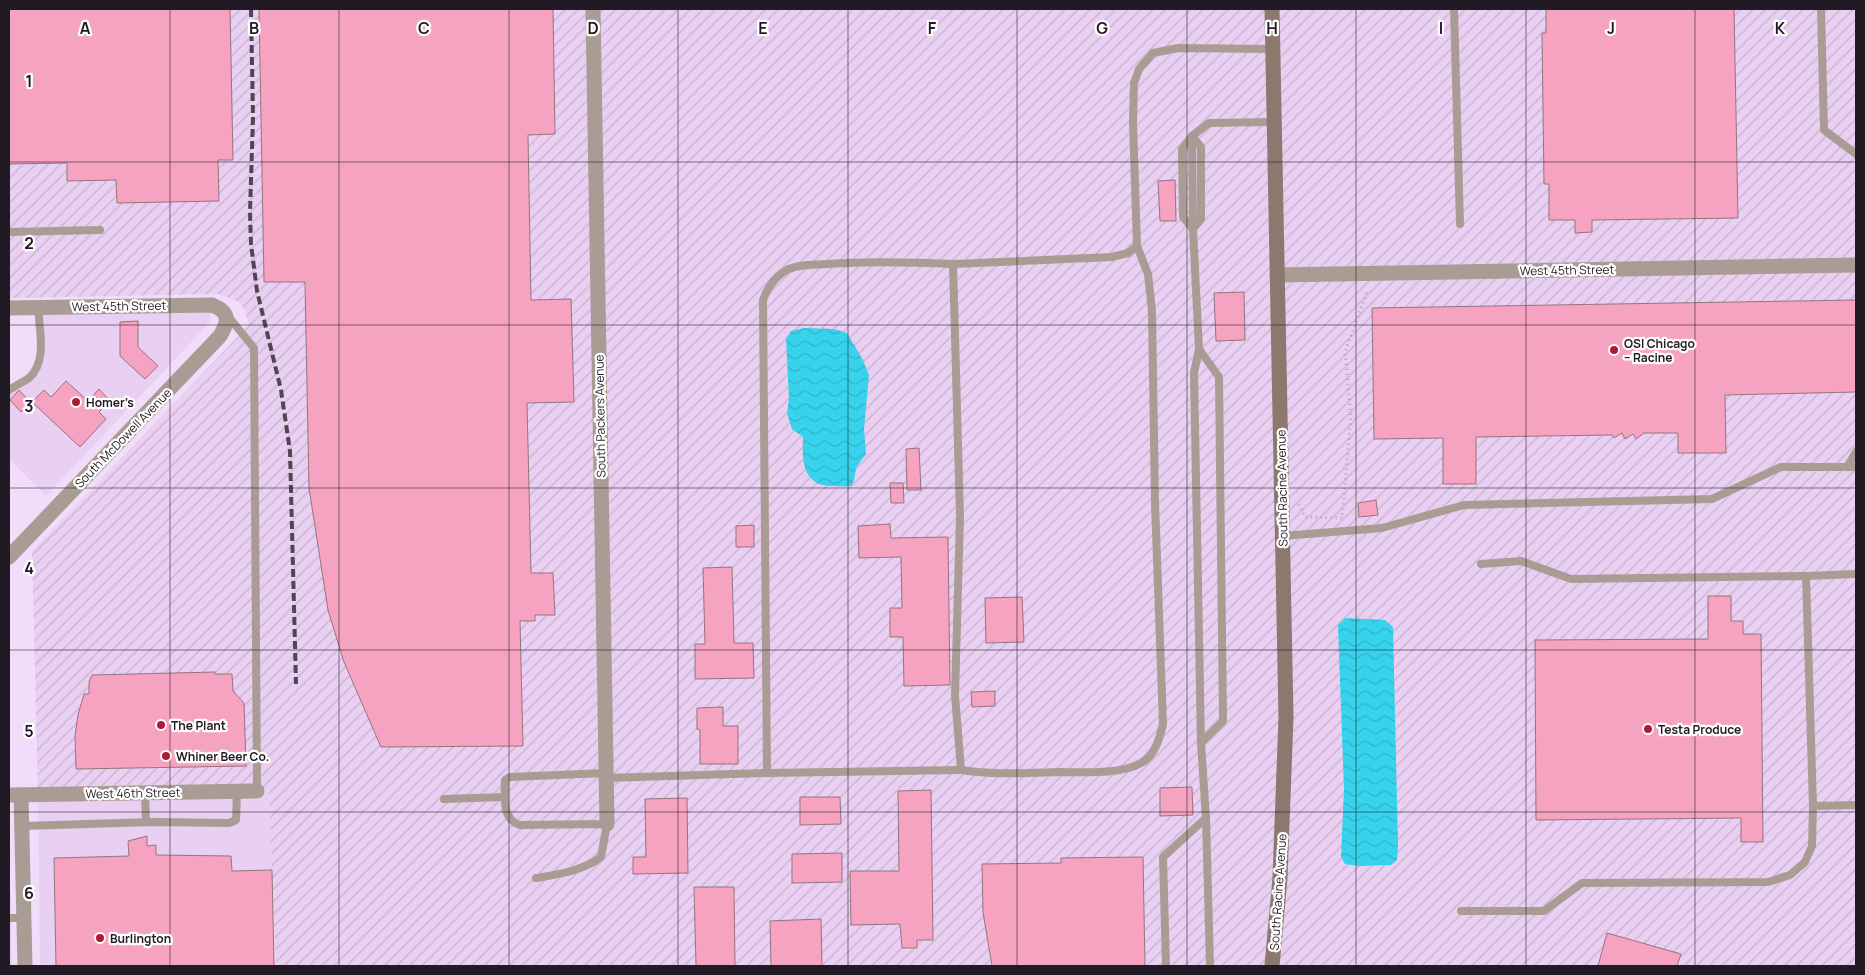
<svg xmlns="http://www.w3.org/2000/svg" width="1865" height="975" font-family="Manrope,sans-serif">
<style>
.built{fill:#e9cff2}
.industrial{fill:url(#industrial-furrows)}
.water{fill:url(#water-waves)}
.building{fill:#f5a3c0;stroke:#95747f}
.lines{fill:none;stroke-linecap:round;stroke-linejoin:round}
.path{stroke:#b09fb6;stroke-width:3;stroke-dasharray:1 4;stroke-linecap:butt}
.lane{stroke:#a99c94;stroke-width:8}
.street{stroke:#a99c94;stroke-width:15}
.secondary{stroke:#8c786d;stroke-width:15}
.rail{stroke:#504554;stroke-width:4;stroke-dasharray:8 4;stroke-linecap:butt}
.grid{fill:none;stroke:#211923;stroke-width:1;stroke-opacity:0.55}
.poi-dot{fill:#ae1a33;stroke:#fff;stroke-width:2}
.labels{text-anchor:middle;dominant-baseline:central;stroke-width:4.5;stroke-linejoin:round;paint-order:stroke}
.street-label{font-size:12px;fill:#211923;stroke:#fff}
.poi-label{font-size:12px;font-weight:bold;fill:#211923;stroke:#fff;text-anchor:start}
.grid-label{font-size:16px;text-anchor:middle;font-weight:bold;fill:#211923;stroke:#fff;stroke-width:4.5;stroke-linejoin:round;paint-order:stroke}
</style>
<defs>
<pattern id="industrial-furrows" width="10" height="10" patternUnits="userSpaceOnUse" patternTransform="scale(1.25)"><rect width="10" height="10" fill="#e9cff2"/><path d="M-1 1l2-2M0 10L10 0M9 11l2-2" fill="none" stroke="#c8b1cf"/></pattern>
<pattern id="water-waves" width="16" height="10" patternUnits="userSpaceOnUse" patternTransform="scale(1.25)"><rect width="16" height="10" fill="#37d2ec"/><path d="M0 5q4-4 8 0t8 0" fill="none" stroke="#30b4ca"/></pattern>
</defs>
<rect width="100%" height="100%" fill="#f1dcf9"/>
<g class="built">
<polygon points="210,312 210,322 46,496 9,459 9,390 38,367 38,315"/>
<polygon points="269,790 276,966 40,966 38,794"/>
<polygon points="9,893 11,893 12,966 9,966"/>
</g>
<polygon class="industrial" points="9,9 1856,9 1856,966 276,966 269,790 38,794 32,551 249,325 245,311 239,302 219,294 9,298"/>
<g class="water">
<path d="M804 328 834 329 847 333 863 360 869 375 864 429 866 454 856 468 854 481 851 486C844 487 838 486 830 486 802 485 802 459 803 437L792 429 787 413 789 399 786 339 791 331Z"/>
<polygon points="1345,618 1385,620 1393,627 1398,845 1397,860 1391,865 1358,866 1345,864 1341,857 1344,789 1338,625"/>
</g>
<g class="building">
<polygon points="9,9 230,9 233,160 218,160 219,201 117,203 116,180 67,181 67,163 9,164"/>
<polygon points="259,9 553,9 555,134 528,135 531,300 571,299 574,402 527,403 531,573 553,573 555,615 535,615 535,621 520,621 523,746 381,747 344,662 328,610 309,488 305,282 264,282"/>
<polygon points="1546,9 1734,9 1738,218 1592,220 1592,232 1575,233 1575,220 1549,220 1549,184 1544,184 1542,33 1546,33"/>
<polygon points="1175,180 1176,221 1160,221 1158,181"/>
<polygon points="1244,292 1245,340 1216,341 1214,293"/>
<polygon points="1856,300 1856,392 1725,395 1726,453 1678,453 1678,433 1644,433 1636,439 1633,434 1625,439 1622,433 1614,438 1612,435 1476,437 1476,484 1443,484 1443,438 1374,439 1372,308"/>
<polygon points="138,321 138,347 158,366 145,379 120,356 120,322"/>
<polygon points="66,381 88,401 99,389 110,401 99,412 106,419 80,447 32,402 44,390 51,397"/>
<polygon points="19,390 30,402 21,412 10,400"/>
<polygon points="919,448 921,490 907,490 906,449"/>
<polygon points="890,483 903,483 904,503 891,503"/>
<polygon points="1376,500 1378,515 1359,517 1358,503"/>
<polygon points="890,524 891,538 948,537 950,685 904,686 903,637 890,637 890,608 902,608 901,557 859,558 858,526"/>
<polygon points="754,525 754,547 736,547 736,526"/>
<polygon points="732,567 734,643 753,643 754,678 695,679 695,644 705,644 703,568"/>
<polygon points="1708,596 1731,596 1731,621 1743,621 1743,634 1761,634 1763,842 1741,842 1741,818 1536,820 1535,640 1708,639"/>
<polygon points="1022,597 1024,642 986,643 985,598"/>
<polygon points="215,672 215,674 232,674 233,691 244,703 246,766 76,769 75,736 78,715 84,694 89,694 89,682 92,675"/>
<polygon points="995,691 995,706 972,707 971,692"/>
<polygon points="723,707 723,726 738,726 738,764 700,764 700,730 697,729 697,708"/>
<polygon points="1192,787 1193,815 1160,816 1160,788"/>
<polygon points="931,790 933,940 917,940 917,948 902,948 900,924 851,925 850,871 899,871 898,791"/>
<polygon points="800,797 840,797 841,824 800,825"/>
<polygon points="687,798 688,873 633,874 633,857 646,857 645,799"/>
<polygon points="147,836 147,846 156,845 156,855 231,856 232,871 272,870 274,966 56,966 54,858 129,856 128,841"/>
<polygon points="842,853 842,882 792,883 792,854"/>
<polygon points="1143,857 1145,966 992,966 983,912 982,864 1061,863 1061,858"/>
<polygon points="694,887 734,887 735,966 696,966"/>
<polygon points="821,919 822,966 771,966 770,921"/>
<polygon points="1607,933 1681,954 1677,966 1598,966"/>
</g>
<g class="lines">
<polyline class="path" points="1299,504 1305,517 1342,518 1351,417 1345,352 1367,292"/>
<g class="lane">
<polyline points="1454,9 1460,224"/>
<polyline points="1821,9 1824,130 1856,154"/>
<polygon points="1192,136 1201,147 1201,219 1193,229 1183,217 1182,149"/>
<polyline points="9,232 100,230"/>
<path d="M1137 246 1148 274 1152 311 1155 503 1163 724C1160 737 1155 756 1141 763 1120 775 1081 772 1057 772 1025 773 993 775 961 770L955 695 960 517 953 264 1112 257 1128 253 1137 246 1133 122 1134 83 1139 69 1153 53 1178 48 1273 49"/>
<path d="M953 264C911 262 869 261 827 264 814 265 800 264 789 269 775 275 768 287 763 300L767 773 961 770"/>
<polyline points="227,315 254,348 257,791"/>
<polyline points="1199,349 1219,377 1223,721 1201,743"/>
<path d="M9 390C15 386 23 382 29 378 48 361 39 329 38 307"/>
<polyline points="1847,467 1856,452"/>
<polyline points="1283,536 1382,528 1464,505 1712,499 1781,467 1856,467"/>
<polyline points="1806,576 1856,574"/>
<polyline points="606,778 767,773"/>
<polyline points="145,793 146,822"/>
<polyline points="444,799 505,797"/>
<polyline points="1813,806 1856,805"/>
<polyline points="22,826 153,822 229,823 236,820 237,791"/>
<path d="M536 878C560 874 582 871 601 857L607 824 520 825C501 819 505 797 505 780L510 777 606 773"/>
<polyline points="1461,911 1544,911 1582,883 1768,882 1790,875 1805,862 1812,846 1813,806 1806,576 1571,579 1521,561 1481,564"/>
<polyline points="9,918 24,918"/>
<polyline points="1166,966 1163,857 1206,818"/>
<polyline points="1210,966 1206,818 1201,743 1194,373 1199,349 1193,229 1192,136 1209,123 1274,122"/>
</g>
<g class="street">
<polyline points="593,9 607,824"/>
<polyline points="1277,275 1856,265"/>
<path d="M9 308 212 305C230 312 229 321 220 336L9 557"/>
<polyline points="9,795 257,791"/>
<polyline points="21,795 25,966"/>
</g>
<polyline class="secondary" points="1272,9 1286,717 1280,878 1272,966"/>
<polyline class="rail" points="251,9 253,117 250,212 251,244 257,291 281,390 290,451 296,684"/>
</g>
<path class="grid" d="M170 9V966M339 9V966M509 9V966M678 9V966M848 9V966M1017 9V966M1187 9V966M1356 9V966M1526 9V966M1695 9V966M9 162H1856M9 325H1856M9 488H1856M9 650H1856M9 812H1856"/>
<g class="poi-dot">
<circle cx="1614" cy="350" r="5"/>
<circle cx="76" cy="402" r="5"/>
<circle cx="161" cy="725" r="5"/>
<circle cx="1648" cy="729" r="5"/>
<circle cx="166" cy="756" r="5"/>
<circle cx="100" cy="938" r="5"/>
</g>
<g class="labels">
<g class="street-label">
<text transform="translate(1567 270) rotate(-1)">West 45th Street</text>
<text transform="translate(119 306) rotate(-1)">West 45th Street</text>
<text transform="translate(600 416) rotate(-91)">South Packers Avenue</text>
<text transform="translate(123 438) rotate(-46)">South McDowell Avenue</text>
<text transform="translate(1282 488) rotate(-91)">South Racine Avenue</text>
<text transform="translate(133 793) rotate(-1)">West 46th Street</text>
<text transform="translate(1278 892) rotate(-86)">South Racine Avenue</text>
</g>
<g class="poi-label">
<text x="1624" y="343">OSI Chicago<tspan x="1624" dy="14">– Racine</tspan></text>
<text x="86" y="402">Homer’s</text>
<text x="171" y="725">The Plant</text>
<text x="1658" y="729">Testa Produce</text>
<text x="176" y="756">Whiner Beer Co.</text>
<text x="110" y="938">Burlington</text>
</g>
</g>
<g class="grid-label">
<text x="85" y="34">A</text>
<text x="254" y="34">B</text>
<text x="424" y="34">C</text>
<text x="593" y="34">D</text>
<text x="763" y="34">E</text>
<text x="932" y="34">F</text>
<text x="1102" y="34">G</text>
<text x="1272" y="34">H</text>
<text x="1441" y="34">I</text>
<text x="1611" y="34">J</text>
<text x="1780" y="34">K</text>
<text x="29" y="87">1</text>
<text x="29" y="249">2</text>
<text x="29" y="412">3</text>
<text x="29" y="574">4</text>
<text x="29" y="737">5</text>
<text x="29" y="899">6</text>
</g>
<rect width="1865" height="975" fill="none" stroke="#211923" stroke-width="20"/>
</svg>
